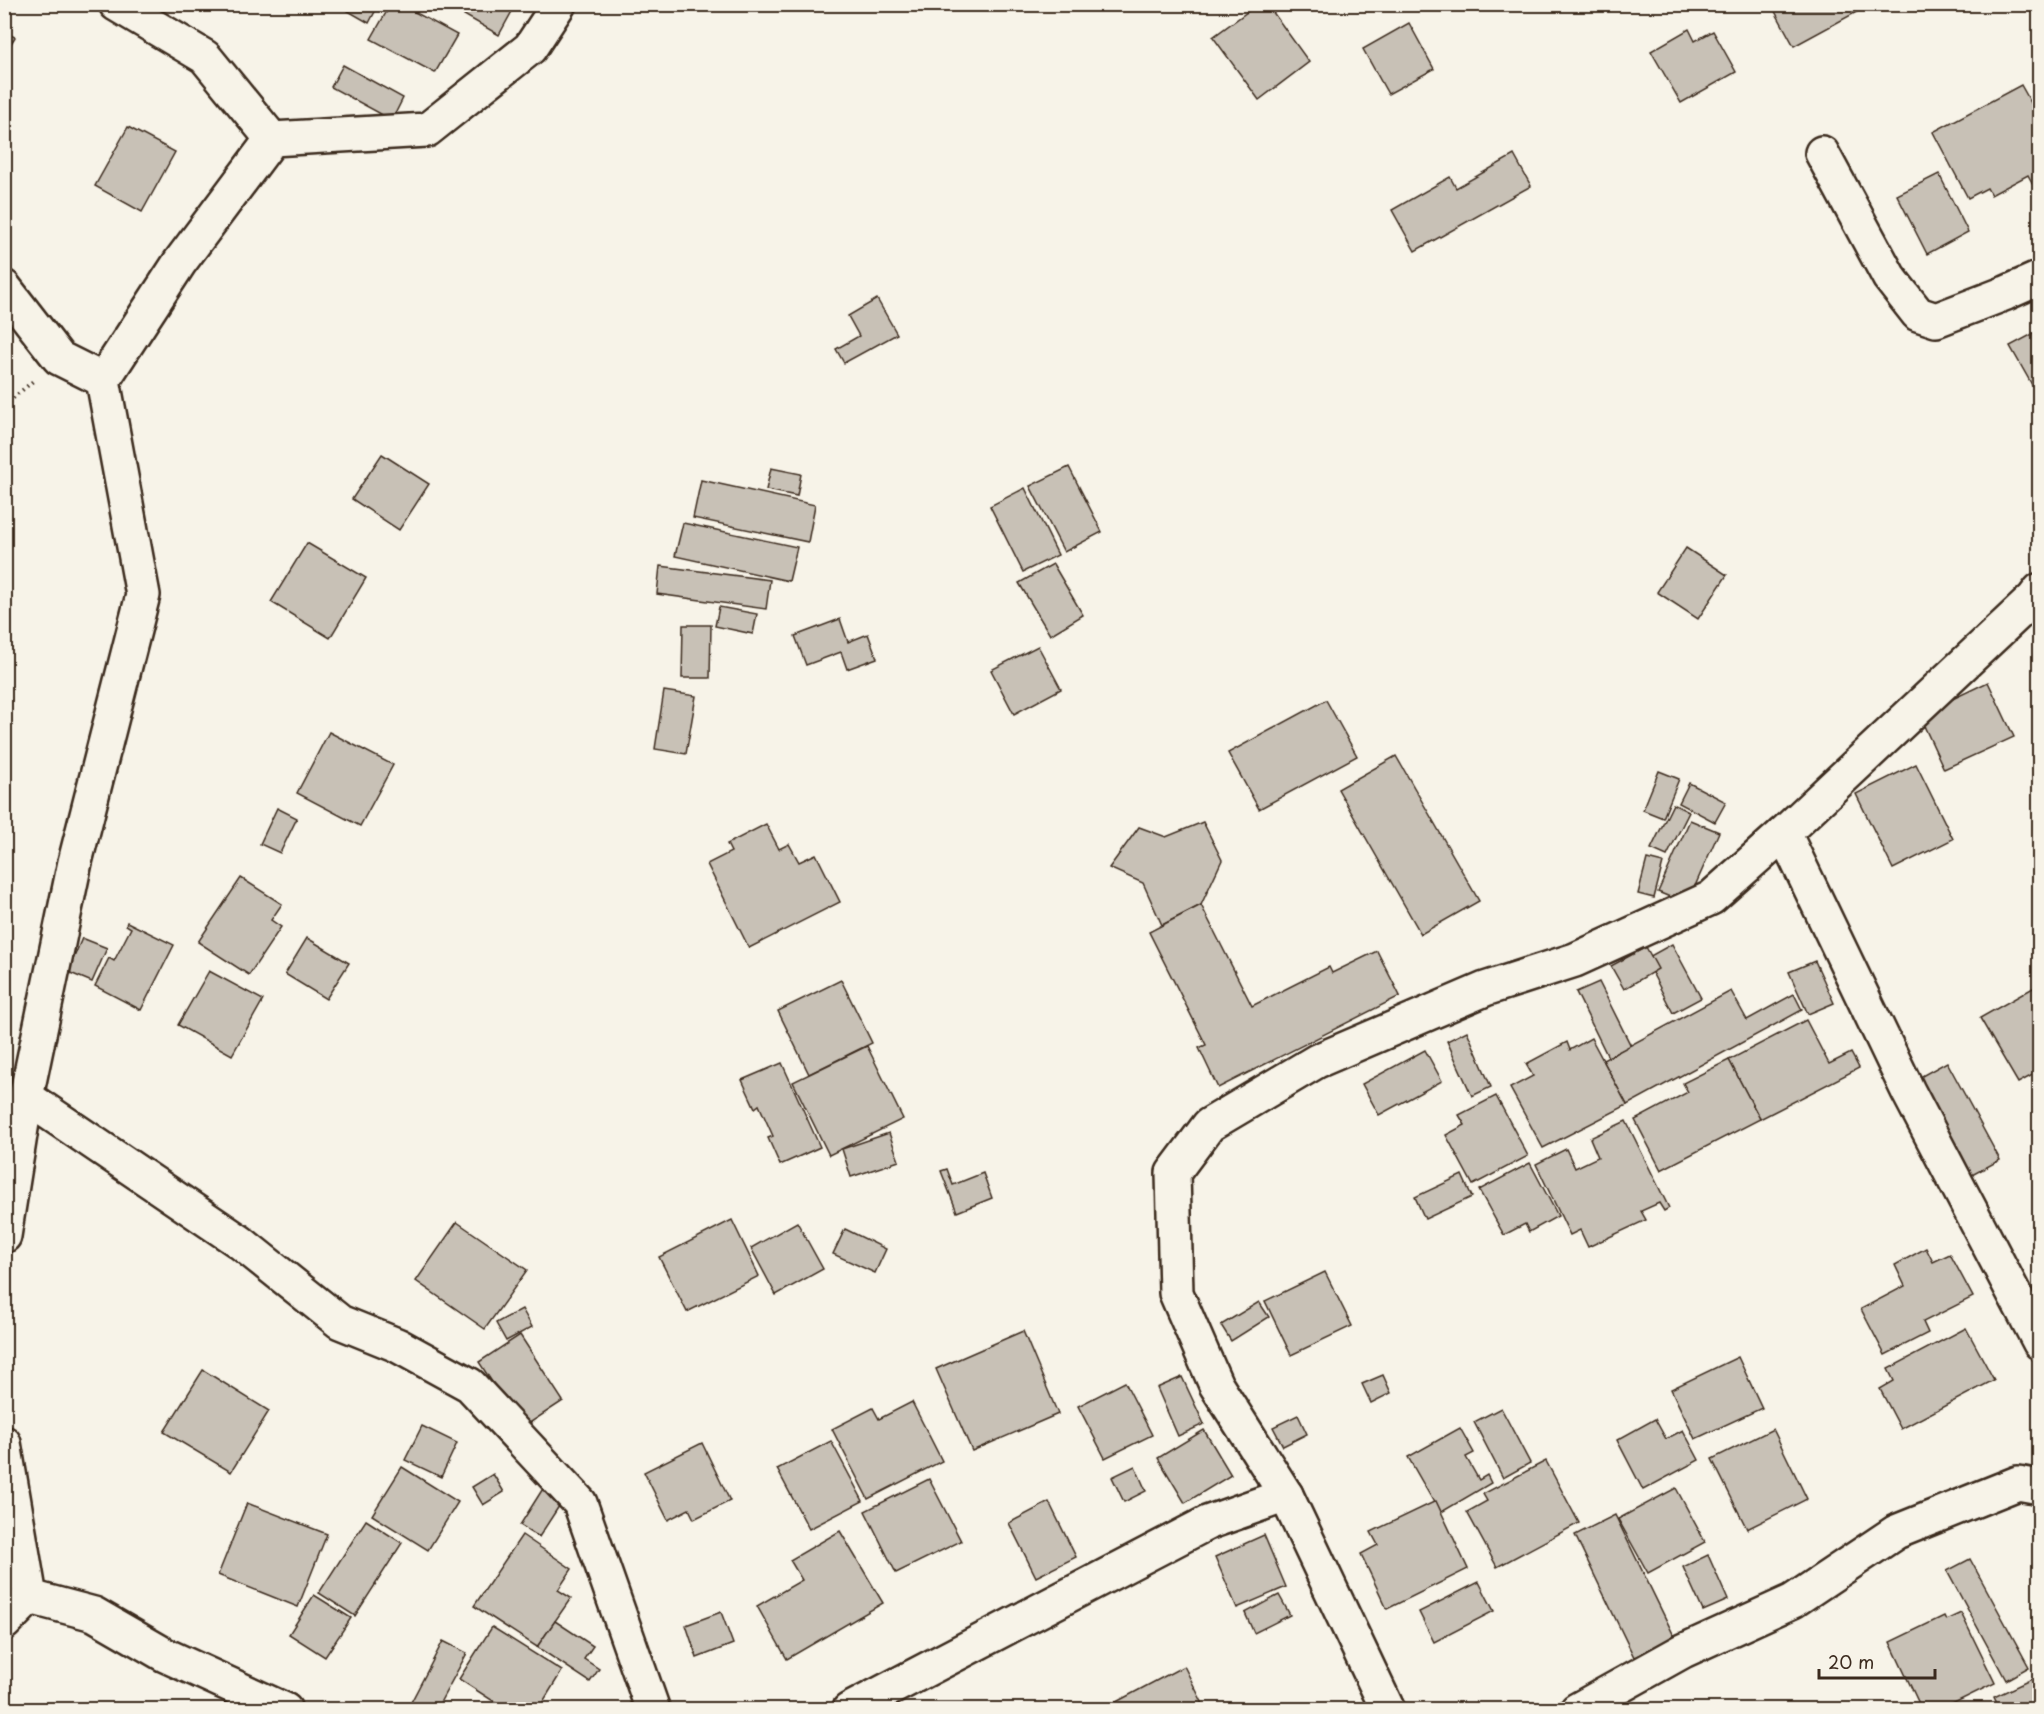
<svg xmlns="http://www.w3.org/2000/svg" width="2044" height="1714" font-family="'Playpen Sans',sans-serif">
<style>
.building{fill:#c8c1b6;stroke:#3b2a1e;stroke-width:1.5}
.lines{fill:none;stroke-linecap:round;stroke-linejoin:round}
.street-casing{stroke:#3b2a1e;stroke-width:38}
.path{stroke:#3b2a1e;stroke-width:4;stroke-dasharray:1.5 4.5;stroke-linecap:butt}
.street{stroke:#f7f3e8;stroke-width:33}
</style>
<rect width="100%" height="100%" fill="#f7f3e8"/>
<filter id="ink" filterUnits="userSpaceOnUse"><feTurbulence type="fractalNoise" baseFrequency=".0167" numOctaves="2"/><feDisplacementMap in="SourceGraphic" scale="12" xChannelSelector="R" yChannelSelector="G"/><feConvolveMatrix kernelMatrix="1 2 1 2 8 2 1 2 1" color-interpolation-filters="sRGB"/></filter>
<g filter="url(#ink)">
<g class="building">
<polygon points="336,4 379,4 369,23"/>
<polygon points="391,4 400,4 457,35 435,73 371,39"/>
<polygon points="445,4 516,4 499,35"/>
<polygon points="1258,4 1267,4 1309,62 1259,100 1213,37"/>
<polygon points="1771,4 1862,4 1864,8 1794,46"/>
<polygon points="1409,23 1434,69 1388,94 1363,49"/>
<polygon points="1689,29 1695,41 1713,31 1736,72 1681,103 1651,51"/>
<polygon points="4,32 15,37 4,55"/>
<polygon points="343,65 403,98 392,120 331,87"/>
<polygon points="2021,85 2040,119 2040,183 2034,186 2028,175 1991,195 1987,188 1968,198 1933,132"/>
<polygon points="128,127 175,152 142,212 95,186"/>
<polygon points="1514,155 1531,186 1415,251 1392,210 1450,177 1456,188"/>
<polygon points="1939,174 1968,232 1927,254 1897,195"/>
<polygon points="877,299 897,334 844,363 836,349 859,336 848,316"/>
<polygon points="2040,330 2040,399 2010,346"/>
<polygon points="382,454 429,484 399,530 352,499"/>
<polygon points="1069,467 1102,532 1064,552 1030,486"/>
<polygon points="771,468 801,474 797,496 766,490"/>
<polygon points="701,480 815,505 808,542 693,518"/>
<polygon points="1025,488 1058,555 1023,572 990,506"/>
<polygon points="683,523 797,547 789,581 675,556"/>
<polygon points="307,543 366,578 330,638 271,602"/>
<polygon points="1686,548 1727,575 1698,619 1657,592"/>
<polygon points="1053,564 1083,615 1050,635 1019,583"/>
<polygon points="660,566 770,580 766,609 657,594"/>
<polygon points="719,607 757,614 753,634 715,626"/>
<polygon points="840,619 848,642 868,634 877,658 847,669 841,652 806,665 795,636"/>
<polygon points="683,625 711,625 710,678 682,678"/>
<polygon points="1038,646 1061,689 1014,714 991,670"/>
<polygon points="1988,682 2014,737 1944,769 1919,715"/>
<polygon points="664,691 696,696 686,754 655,749"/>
<polygon points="1326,700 1357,756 1259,809 1228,753"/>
<polygon points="329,732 393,765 360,826 297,793"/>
<polygon points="1396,756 1479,901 1421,934 1338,789"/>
<polygon points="1916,764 1953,839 1893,869 1856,794"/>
<polygon points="1659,771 1679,779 1663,818 1643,810"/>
<polygon points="1689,783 1726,802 1715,822 1679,803"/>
<polygon points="1673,804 1689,812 1667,856 1651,849"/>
<polygon points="277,808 297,818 280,853 260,844"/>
<polygon points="1690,820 1719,832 1687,904 1658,892"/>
<polygon points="1203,822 1222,860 1201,905 1162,925 1143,883 1109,868 1139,827 1166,837"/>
<polygon points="766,824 779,849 789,844 799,862 816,854 840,902 749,948 707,864 731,852 727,844"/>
<polygon points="1647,859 1663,863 1654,898 1638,894"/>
<polygon points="241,878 282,904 271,920 281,927 249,975 198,942"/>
<polygon points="1201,905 1252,1006 1329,967 1332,973 1377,951 1400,996 1218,1088 1199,1048 1206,1045 1149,932"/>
<polygon points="127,922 174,945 141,1010 95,986 109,958 114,961 131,928 126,925"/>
<polygon points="82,938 107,948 92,982 68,972"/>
<polygon points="307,938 349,963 326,999 285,974"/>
<polygon points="1672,944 1701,998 1673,1013 1645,959"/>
<polygon points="1646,947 1658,969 1624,989 1611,966"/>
<polygon points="1815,961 1834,1003 1808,1014 1789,972"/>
<polygon points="209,971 263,1000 232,1055 178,1025"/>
<polygon points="841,980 872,1043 809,1074 778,1011"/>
<polygon points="1599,982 1631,1046 1608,1057 1576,992"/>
<polygon points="2040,984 2040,1071 2018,1083 1980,1018"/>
<polygon points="1731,991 1747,1020 1794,994 1802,1010 1627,1105 1603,1060"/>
<polygon points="1806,1020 1829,1064 1851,1053 1859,1068 1760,1119 1729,1060"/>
<polygon points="1467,1031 1491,1087 1472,1096 1447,1041"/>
<polygon points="1591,1038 1627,1105 1543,1148 1510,1088 1533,1076 1526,1064 1567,1042 1570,1050"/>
<polygon points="867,1046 903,1119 829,1155 793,1082"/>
<polygon points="1425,1050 1442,1081 1379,1115 1362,1084"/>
<polygon points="1729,1060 1760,1119 1661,1170 1635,1120 1688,1092 1683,1083"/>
<polygon points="1947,1062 2000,1160 1972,1175 1920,1077"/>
<polygon points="782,1063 820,1147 780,1165 768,1138 773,1136 759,1105 755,1108 742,1080"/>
<polygon points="1496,1096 1528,1156 1473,1185 1446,1135 1465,1125 1459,1115"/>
<polygon points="1626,1121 1669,1208 1664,1211 1659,1203 1641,1211 1646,1220 1588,1247 1580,1230 1570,1235 1536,1164 1566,1149 1575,1168 1598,1157 1590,1138"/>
<polygon points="889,1133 899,1161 851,1177 842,1149"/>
<polygon points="1530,1163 1558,1216 1529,1232 1525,1224 1504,1235 1479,1190"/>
<polygon points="947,1169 953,1185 983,1173 992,1198 957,1212 941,1171"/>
<polygon points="1462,1175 1472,1197 1425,1219 1415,1197"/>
<polygon points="732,1220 759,1276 687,1312 659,1257"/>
<polygon points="457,1222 527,1270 485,1329 416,1281"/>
<polygon points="797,1222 823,1269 776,1295 751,1248"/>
<polygon points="845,1229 886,1249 875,1273 833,1254"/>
<polygon points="1926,1248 1933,1262 1950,1254 1973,1297 1923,1322 1928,1333 1885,1355 1861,1309 1905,1286 1895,1265"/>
<polygon points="1325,1272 1352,1326 1291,1355 1265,1301"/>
<polygon points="1259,1302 1269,1317 1231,1341 1221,1325"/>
<polygon points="522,1309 532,1327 506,1341 496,1323"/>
<polygon points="1966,1328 1994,1380 1901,1429 1880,1389 1894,1381 1888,1369"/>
<polygon points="1023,1331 1058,1414 972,1451 936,1369"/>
<polygon points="520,1335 563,1401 522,1428 479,1362"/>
<polygon points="1738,1357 1762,1408 1695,1439 1671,1389"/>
<polygon points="203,1370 269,1411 231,1472 164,1432"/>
<polygon points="1383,1375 1391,1393 1371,1403 1362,1384"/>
<polygon points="1182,1377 1204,1424 1178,1436 1157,1388"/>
<polygon points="1125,1382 1152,1435 1105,1458 1078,1406"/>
<polygon points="912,1402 942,1461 868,1499 832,1429 873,1408 879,1419"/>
<polygon points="1501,1408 1530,1463 1503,1478 1474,1422"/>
<polygon points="1298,1415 1307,1434 1283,1446 1273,1427"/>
<polygon points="1655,1419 1666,1439 1683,1430 1699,1460 1643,1490 1617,1440"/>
<polygon points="422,1426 457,1443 441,1477 405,1460"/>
<polygon points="1460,1428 1474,1453 1466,1457 1479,1480 1487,1475 1491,1483 1440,1513 1408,1457"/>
<polygon points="1773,1429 1807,1499 1747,1529 1712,1459"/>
<polygon points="1204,1430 1231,1475 1185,1503 1158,1458"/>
<polygon points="831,1441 863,1501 809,1529 777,1469"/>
<polygon points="702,1443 730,1501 694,1519 689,1509 668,1520 644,1472"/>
<polygon points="1546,1461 1579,1523 1497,1567 1467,1512 1487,1501 1483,1494"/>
<polygon points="1135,1466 1146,1491 1124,1502 1112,1477"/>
<polygon points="402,1467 458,1502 428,1550 372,1515"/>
<polygon points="493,1474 504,1492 483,1505 472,1487"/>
<polygon points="929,1479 961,1541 896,1573 865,1511"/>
<polygon points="544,1487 561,1503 539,1537 520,1525"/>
<polygon points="1676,1488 1705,1542 1648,1573 1618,1519"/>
<polygon points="1436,1501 1468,1569 1387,1609 1361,1554 1378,1545 1371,1532"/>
<polygon points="1049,1502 1076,1557 1036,1577 1009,1523"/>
<polygon points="247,1503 327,1534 298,1607 218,1575"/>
<polygon points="1615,1515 1675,1638 1634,1657 1575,1535"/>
<polygon points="366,1520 402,1543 355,1616 319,1593"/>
<polygon points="840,1531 883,1603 787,1659 757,1606 802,1580 790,1560"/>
<polygon points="522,1535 572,1569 558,1590 571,1598 537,1647 474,1606"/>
<polygon points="1264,1535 1286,1587 1237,1608 1215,1557"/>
<polygon points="1708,1555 1728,1600 1703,1611 1683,1567"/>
<polygon points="1970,1559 2029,1667 2006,1680 1947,1571"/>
<polygon points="1479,1582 1494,1611 1434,1642 1419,1612"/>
<polygon points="314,1595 351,1618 325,1657 289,1634"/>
<polygon points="1279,1595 1290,1615 1254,1633 1245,1613"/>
<polygon points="721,1612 733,1644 697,1658 686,1625"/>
<polygon points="1961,1613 1995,1683 1940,1710 1922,1710 1890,1642 1944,1616 1946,1620"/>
<polygon points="555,1621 593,1646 584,1659 599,1669 590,1682 537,1647"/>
<polygon points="492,1627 562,1671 538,1710 507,1710 459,1679"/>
<polygon points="443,1641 467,1653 436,1710 407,1710"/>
<polygon points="1184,1666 1206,1710 1101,1710"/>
<polygon points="2034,1678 2040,1688 2040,1710 2000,1710 1994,1697"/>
</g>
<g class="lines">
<defs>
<g id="street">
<polyline points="116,4 205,57 272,139"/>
<polyline points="1822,153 1889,277 1918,314 1936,320 2006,293 2040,278"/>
<polyline points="4,287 59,358 103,380"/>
<polyline points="1784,833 1908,1091 2040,1343"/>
<polyline points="26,1097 240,1242 340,1322 397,1345 470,1385 580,1503 653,1710"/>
<polyline points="4,1236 26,1097 75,862 143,595 103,380 180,262 272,139 427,130 530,48 559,4"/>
<polyline points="4,1443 30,1597 94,1614 165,1655 285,1710"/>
<polyline points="4,1623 30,1597"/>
<polyline points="849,1710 1207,1523 1286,1495"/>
<polyline points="1388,1710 1286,1495 1216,1385 1176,1293 1173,1173 1209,1125 1317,1061 1485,989 1575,960 1711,898 1784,833 2034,598 2040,590"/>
<polyline points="1577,1710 1683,1651 1793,1601 1896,1532 2018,1483 2040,1487"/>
</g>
</defs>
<use href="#street" class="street-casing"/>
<polyline class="path" points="4,406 33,381"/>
<use href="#street" class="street"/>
</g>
</g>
<rect width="2044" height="1714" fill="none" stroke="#f7f3e8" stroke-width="24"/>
<rect x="12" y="12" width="2020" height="1690" fill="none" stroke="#3b2a1e" stroke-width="2" filter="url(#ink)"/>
<path d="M1819 1669v9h116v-9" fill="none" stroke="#3b2a1e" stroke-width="3"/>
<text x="1828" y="1669" font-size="18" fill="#3b2a1e" stroke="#f7f3e8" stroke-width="4.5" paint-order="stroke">20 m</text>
</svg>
